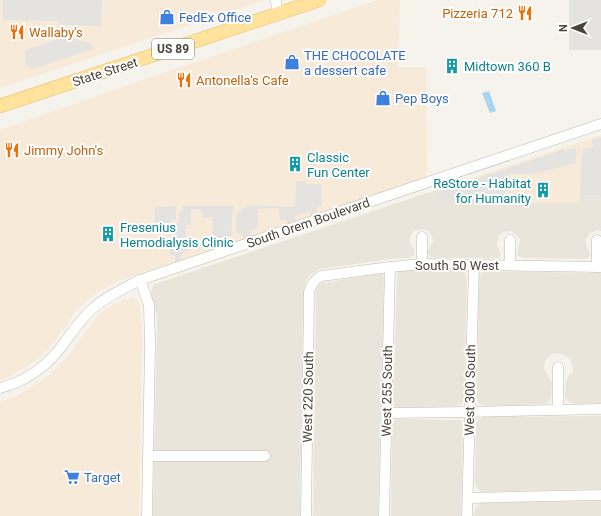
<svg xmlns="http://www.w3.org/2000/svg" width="601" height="516" font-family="Roboto,sans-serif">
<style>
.residential{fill:#eae5da}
.commercial{fill:#f7ead8}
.parking{fill:#e5e3e0}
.water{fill:#a9d4f2}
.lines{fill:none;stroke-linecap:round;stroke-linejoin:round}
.minor-casing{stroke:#c2bbae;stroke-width:11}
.major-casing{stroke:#e6c16a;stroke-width:14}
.minor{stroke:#fff;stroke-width:10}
.major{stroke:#ffe39c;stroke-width:13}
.labels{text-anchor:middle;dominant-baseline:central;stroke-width:4;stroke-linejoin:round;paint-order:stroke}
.shield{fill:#fff;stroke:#817c74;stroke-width:1}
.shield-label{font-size:12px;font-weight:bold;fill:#4b4439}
.food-label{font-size:13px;fill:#c56008;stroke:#fff;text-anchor:start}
.shop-label{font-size:13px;fill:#366cbe;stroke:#fff;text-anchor:start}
.culture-label{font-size:13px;fill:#0d838f;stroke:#fff;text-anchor:start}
.street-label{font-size:13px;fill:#4b4439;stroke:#fff}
</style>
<rect width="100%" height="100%" fill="#f6f3ec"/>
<g class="residential">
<polygon points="436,190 439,201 505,199 509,203 601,199 601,231 598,230 590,233 586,239 586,245 590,253 589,257 586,259 523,258 517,256 520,239 516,235 511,231 503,232 499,236 497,245 501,256 499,258 436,258 431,257 427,253 428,250 433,242 432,236 429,231 423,229 413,231 410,238 410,244 415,251 414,255 410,258 398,258 319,269 312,274 306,280 303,299 300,516 153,516 157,316 151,293 152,288 155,284"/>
<polygon points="402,270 462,271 465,273 467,276 464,398 462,404 456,406 432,407 399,407 395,406 393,402 397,276 398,272"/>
<polygon points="485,271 601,273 601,403 574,404 568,401 565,398 566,382 568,377 573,372 572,363 568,357 558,353 550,355 545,361 544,368 547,375 552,382 551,399 549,401 544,404 485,406 478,402 477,397 479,278 481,273"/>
<polygon points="377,274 382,274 384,278 378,516 313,516 316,292 318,287 322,283"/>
<polygon points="601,416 601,489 482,492 478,489 475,484 476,423 479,419 484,417"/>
<polygon points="396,419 460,420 463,425 461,516 391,516 392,424"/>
<polygon points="601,501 601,516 473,516 476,507 481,503"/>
</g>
<g class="commercial">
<polygon points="0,0 264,0 0,88"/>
<polygon points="378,0 400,0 398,67 426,67 427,178 118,281 96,293 77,309 62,332 46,351 35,361 9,377 0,380 0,130 131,84"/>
<polygon points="601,135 601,199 580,200 577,203 508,203 505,199 439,201 436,192 436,190"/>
<polygon points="132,297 137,299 140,309 142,328 139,516 0,516 0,402 19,395 50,375 71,353 98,315 114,304"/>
</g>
<g class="parking">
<polygon points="3,0 102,0 101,26 60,25 58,21 3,20"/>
<rect x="569" y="0" width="32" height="50"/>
<polygon points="73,34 75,40 91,43 93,49 33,69 26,65 25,50"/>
<polygon points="601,137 601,199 580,200 581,167 583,149 593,147 592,140"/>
<polygon points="576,147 576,163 534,174 509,174 506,178 505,199 439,201 436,192 564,149 565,151"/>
<polygon points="306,181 306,184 321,184 322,205 317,208 317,214 310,216 309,211 301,214 299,209 300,215 295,216 297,221 288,224 286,220 280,220 279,208 258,209 258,228 251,231 252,236 244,238 241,234 236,233 236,216 239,211 250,205 295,207 296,182"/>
<polygon points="176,206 176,219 170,222 172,224 179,223 179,214 183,209 183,206 233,206 231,236 226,236 225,245 220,248 219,244 216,242 212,241 213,217 202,217 201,209 191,210 191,225 186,225 186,238 191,239 190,250 184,251 181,256 181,261 175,262 176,256 170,255 170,237 175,237 176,235 175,233 172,232 155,232 155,207"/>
</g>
<polygon class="water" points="489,91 496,111 490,113 482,93"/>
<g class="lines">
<defs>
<g id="minor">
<polyline points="276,0 277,14"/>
<polyline points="422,237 422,264"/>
<polyline points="597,240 597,267"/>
<polyline points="510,265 510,240"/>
<polyline points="140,280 149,305 150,346 147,516"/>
<polyline points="558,367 558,409"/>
<path d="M0 388C23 382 43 369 58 351 69 337 78 322 91 310 105 297 123 289 140 280L354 207 601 124"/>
<polyline points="386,413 469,412 601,409"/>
<polyline points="148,456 265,456"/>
<polyline points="468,498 601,495"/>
<path d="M306 516 309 292C311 285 314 280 321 276L390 267 422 264 601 267"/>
<polyline points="384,516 390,267"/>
<polyline points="467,516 474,265"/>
</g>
<polyline id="major" points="0,106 319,0"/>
</defs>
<use href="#minor" class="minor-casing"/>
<use href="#major" class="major-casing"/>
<use href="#minor" class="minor"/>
<use href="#major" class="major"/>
</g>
<defs>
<symbol id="restaurant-bare" viewBox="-9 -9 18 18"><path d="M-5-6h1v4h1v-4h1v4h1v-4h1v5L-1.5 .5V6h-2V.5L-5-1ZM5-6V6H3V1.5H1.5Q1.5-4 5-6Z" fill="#e8710a" stroke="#fff" stroke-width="2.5" paint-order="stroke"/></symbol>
<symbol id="shop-bare" viewBox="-9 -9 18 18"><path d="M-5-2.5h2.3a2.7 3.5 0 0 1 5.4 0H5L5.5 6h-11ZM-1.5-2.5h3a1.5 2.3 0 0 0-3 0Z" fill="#3f7fe0" stroke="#fff" stroke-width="2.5" paint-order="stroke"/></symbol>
<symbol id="building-bare" viewBox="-9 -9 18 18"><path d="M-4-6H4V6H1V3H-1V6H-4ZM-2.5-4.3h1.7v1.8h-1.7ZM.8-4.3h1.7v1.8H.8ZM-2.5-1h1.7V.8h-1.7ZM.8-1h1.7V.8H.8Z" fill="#0f9aa8" stroke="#fff" stroke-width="2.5" paint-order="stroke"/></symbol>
<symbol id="supermarket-bare" viewBox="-9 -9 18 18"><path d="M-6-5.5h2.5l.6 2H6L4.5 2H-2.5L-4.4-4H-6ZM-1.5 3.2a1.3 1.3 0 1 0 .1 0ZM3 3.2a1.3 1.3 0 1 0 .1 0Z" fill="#3f7fe0" stroke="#fff" stroke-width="2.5" paint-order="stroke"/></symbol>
</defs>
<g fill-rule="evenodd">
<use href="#restaurant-bare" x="514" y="2" width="22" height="22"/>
<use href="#shop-bare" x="156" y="6" width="22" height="22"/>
<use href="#restaurant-bare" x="6" y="21" width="22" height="22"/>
<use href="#shop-bare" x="281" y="51" width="22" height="22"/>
<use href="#building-bare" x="441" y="55" width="22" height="22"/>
<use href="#restaurant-bare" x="173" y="69" width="22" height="22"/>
<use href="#shop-bare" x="372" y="87" width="22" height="22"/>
<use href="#restaurant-bare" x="1" y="139" width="22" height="22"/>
<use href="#building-bare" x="284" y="153" width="22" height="22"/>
<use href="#building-bare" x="532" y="179" width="22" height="22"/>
<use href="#building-bare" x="97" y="223" width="22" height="22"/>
<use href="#supermarket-bare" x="61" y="466" width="22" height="22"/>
</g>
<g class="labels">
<rect class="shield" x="152" y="39" width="42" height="20" rx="3"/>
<g class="shield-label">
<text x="173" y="49">US 89</text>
</g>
<g class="food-label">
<text x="513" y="13" text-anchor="end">Pizzeria 712</text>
<text x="29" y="32">Wallaby's</text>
<text x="196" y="80">Antonella's Cafe</text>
<text x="24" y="150">Jimmy John's</text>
</g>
<g class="shop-label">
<text x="179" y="17">FedEx Office</text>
<text x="304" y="55">THE CHOCOLATE<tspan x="304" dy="15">a dessert cafe</tspan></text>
<text x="395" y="98">Pep Boys</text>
<text x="84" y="477">Target</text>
</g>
<g class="culture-label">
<text x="464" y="66">Midtown 360 B</text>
<text x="307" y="157">Classic<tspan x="307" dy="15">Fun Center</tspan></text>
<text x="531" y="183" text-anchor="end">ReStore - Habitat<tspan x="531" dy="15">for Humanity</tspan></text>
<text x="120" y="227">Fresenius<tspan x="120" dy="15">Hemodialysis Clinic</tspan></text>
</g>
<g class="street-label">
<text transform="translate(105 72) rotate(-18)">State Street</text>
<text transform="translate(308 223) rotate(-19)">South Orem Boulevard</text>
<text x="457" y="265">South 50 West</text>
<text transform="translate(470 390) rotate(-89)">West 300 South</text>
<text transform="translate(387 391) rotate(-89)">West 255 South</text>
<text transform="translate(308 397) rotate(-89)">West 220 South</text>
</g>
</g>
<g transform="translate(573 28) rotate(270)" stroke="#ffffff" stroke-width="3" paint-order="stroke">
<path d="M0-3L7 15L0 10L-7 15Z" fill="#4b4439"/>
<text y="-6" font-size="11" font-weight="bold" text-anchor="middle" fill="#4b4439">N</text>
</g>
</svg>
